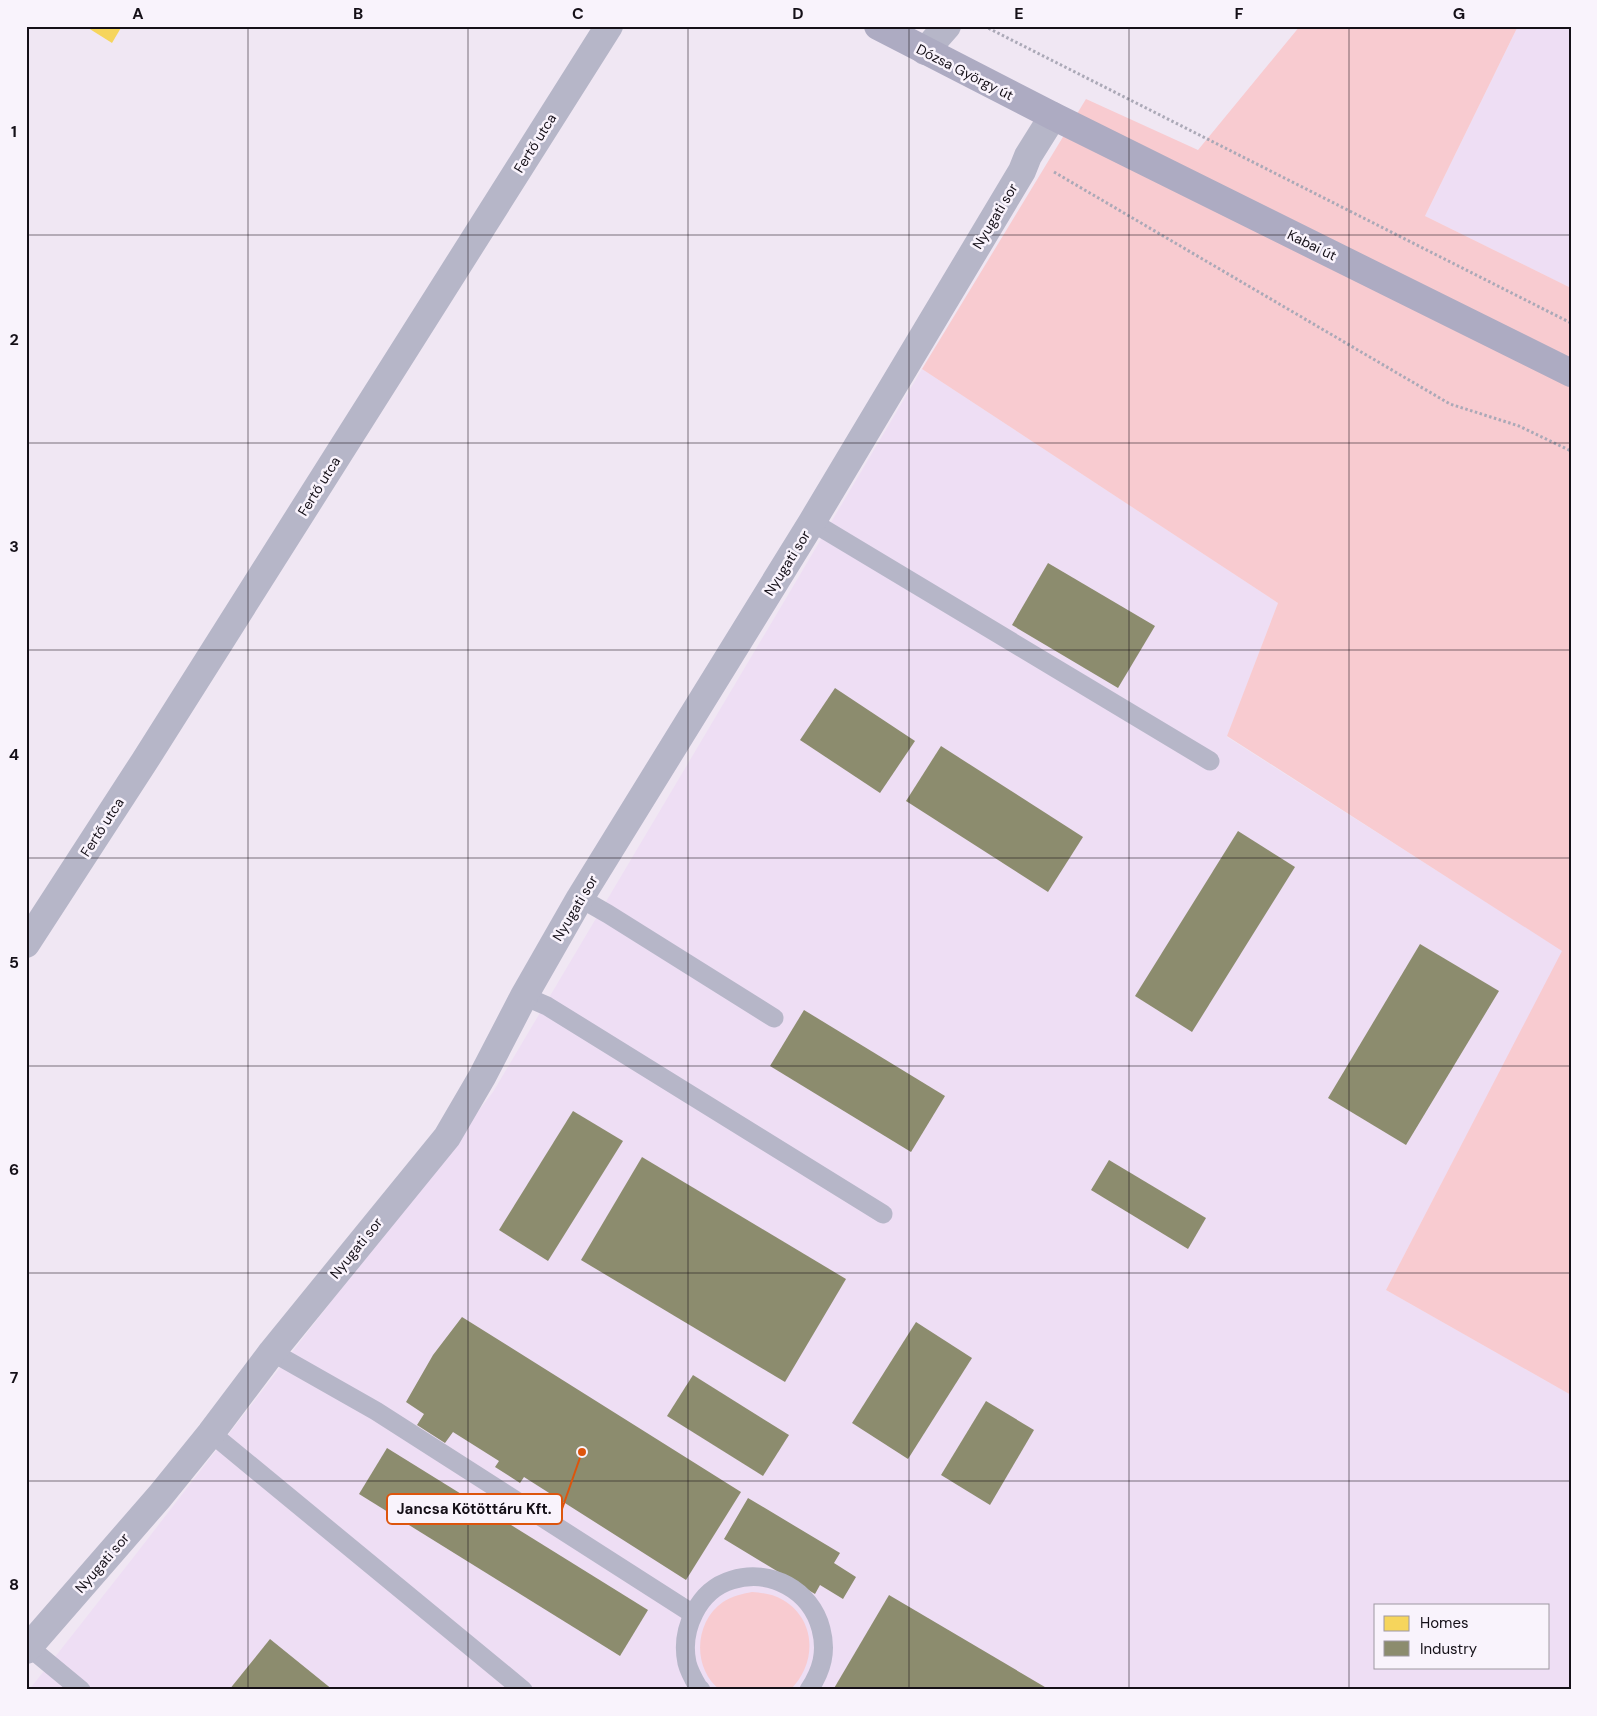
<svg xmlns="http://www.w3.org/2000/svg" width="1597" height="1716" font-family="'DM Sans',sans-serif">
<style>
.built{fill:#eedef4;fill-rule:evenodd}
.green{fill:#f8cbd0}
.homes{fill:#f6d55c}
.industry{fill:#8c8c6e}
.lines{fill:none;stroke-linecap:round;stroke-linejoin:round}
.path{stroke:#aba9b7;stroke-width:3;stroke-dasharray:2.5 2.5;stroke-linecap:butt}
.lane{stroke:#b6b6c8;stroke-width:19}
.street{stroke:#b6b6c8;stroke-width:28}
.secondary{stroke:#adabc2;stroke-width:28}
.grid{fill:none;stroke:#151018;stroke-width:1;stroke-opacity:0.55}
.labels{text-anchor:middle;dominant-baseline:central;stroke-width:5;stroke-linejoin:round;paint-order:stroke}
.street-label{font-size:14px;fill:#151018;stroke:#f9f3fc}
.leader{fill:none;stroke:#dd550d;stroke-width:2}
.callout-dot{fill:#dd550d;stroke:#f9f3fc;stroke-width:2}
.callout{fill:#f9f3fc;stroke:#dd550d;stroke-width:2}
.callout-label{font-size:15px;text-anchor:middle;font-weight:bold;fill:#151018}
.neatline{fill:none;stroke:#151018;stroke-width:2}
.grid-label{font-size:16px;text-anchor:middle;font-weight:bold;fill:#151018}
</style>
<rect width="100%" height="100%" fill="#f0e7f3"/>
<g class="built">
<polygon points="1518,26 1571,26 1571,288 1425,216"/>
<path d="M922 369 1278 603 1227 737 1563 951 1386 1290 1571 1395V1690H29L136 1554 493 1092ZM1376 1605H1548V1667H1376Z"/>
</g>
<g class="green">
<polygon points="1300,26 1518,26 1425,216 1571,288 1571,1395 1386,1290 1562,951 1227,736 1278,603 922,369 1086,99 1198,150"/>
<path d="M752 1592C763 1593 773 1594 783 1600 817 1620 817 1664 790 1690H720C692 1668 694 1622 723 1602 732 1596 742 1594 752 1592Z"/>
</g>
<polygon class="homes" points="85,26 122,26 112,43"/>
<g class="industry">
<polygon points="1048,563 1155,626 1118,688 1012,625"/>
<polygon points="835,688 915,741 880,793 800,740"/>
<polygon points="941,746 1083,837 1048,892 906,801"/>
<polygon points="1238,831 1295,867 1192,1032 1135,996"/>
<polygon points="1420,944 1499,991 1406,1145 1328,1098"/>
<polygon points="804,1010 945,1096 911,1152 770,1066"/>
<polygon points="573,1111 623,1141 548,1261 499,1230"/>
<polygon points="642,1157 846,1279 785,1382 581,1260"/>
<polygon points="1109,1160 1206,1218 1188,1249 1091,1190"/>
<polygon points="462,1317 741,1492 686,1580 524,1477 520,1483 495,1467 499,1461 453,1432 445,1443 417,1425 424,1414 406,1402 433,1355"/>
<polygon points="916,1322 972,1358 908,1459 852,1423"/>
<polygon points="693,1375 789,1435 763,1476 667,1416"/>
<polygon points="986,1401 1034,1430 990,1505 941,1475"/>
<polygon points="387,1448 648,1610 620,1656 359,1494"/>
<polygon points="748,1498 840,1553 834,1563 856,1577 843,1599 820,1585 815,1594 724,1539"/>
<polygon points="889,1595 1050,1690 833,1690"/>
<polygon points="270,1639 333,1690 229,1690"/>
</g>
<g class="lines">
<g class="path">
<polyline points="984,26 1571,323"/>
<polyline points="1054,172 1450,404 1519,426 1571,451"/>
</g>
<g class="lane">
<polyline points="812,522 1210,761"/>
<polyline points="580,898 608,914 774,1018"/>
<polyline points="524,996 547,1006 883,1214"/>
<polyline points="272,1352 376,1411 693,1614"/>
<polyline points="211,1433 523,1690"/>
<polyline points="29,1647 81,1690"/>
<path d="M701 1690 698 1687C694 1680 689 1671 687 1663 680 1630 698 1590 732 1580 770 1568 811 1590 821 1629 827 1652 822 1670 809 1690"/>
</g>
<g class="street">
<polyline points="925,51 947,26"/>
<polyline points="26,944 144,762 609,26"/>
<polyline points="26,1650 160,1496 211,1433 272,1352 447,1137 482,1077 524,996 580,898 812,522 1022,171 1028,156 1053,116"/>
</g>
<polyline class="secondary" points="878,26 1053,116 1571,373"/>
</g>
<path class="grid" d="M248 26V1690M468 26V1690M688 26V1690M909 26V1690M1129 26V1690M1349 26V1690M26 235H1571M26 443H1571M26 650H1571M26 858H1571M26 1066H1571M26 1273H1571M26 1481H1571"/>
<g class="labels">
<g class="street-label">
<text transform="translate(965 72) rotate(27)">Dózsa György út</text>
<text transform="translate(535 143) rotate(-58)">Fertő utca</text>
<text transform="translate(995 216) rotate(-59)">Nyugati sor</text>
<text transform="translate(1312 245) rotate(26)">Kabai út</text>
<text transform="translate(319 486) rotate(-58)">Fertő utca</text>
<text transform="translate(787 563) rotate(-58)">Nyugati sor</text>
<text transform="translate(102 827) rotate(-57)">Fertő utca</text>
<text transform="translate(575 908) rotate(-59)">Nyugati sor</text>
<text transform="translate(356 1248) rotate(-51)">Nyugati sor</text>
<text transform="translate(102 1563) rotate(-49)">Nyugati sor</text>
</g>
</g>
<path class="leader" d="M582 1452L562 1509"/>
<circle class="callout-dot" cx="582" cy="1452" r="5"/>
<rect class="callout" x="387" y="1494" width="175" height="30" rx="5"/>
<g class="callout-label">
<text x="474" y="1514">Jancsa Kötöttáru Kft.</text>
</g>
<rect width="1597" height="1716" fill="none" stroke="#f9f3fc" stroke-width="55"/>
<rect x="1374" y="1604" width="175" height="65" fill="#f9f3fc" stroke="#9e98a1"/>
<rect x="1384" y="1616" width="25" height="15" fill="#f6d55c" stroke="#9e98a1"/>
<text x="1420" y="1628" font-size="15" fill="#151018">Homes</text>
<rect x="1384" y="1641" width="25" height="15" fill="#8c8c6e" stroke="#9e98a1"/>
<text x="1420" y="1654" font-size="15" fill="#151018">Industry</text>
<rect x="28" y="28" width="1542" height="1660" class="neatline"/>
<g class="grid-label">
<text x="138" y="19">A</text>
<text x="358" y="19">B</text>
<text x="578" y="19">C</text>
<text x="798" y="19">D</text>
<text x="1019" y="19">E</text>
<text x="1239" y="19">F</text>
<text x="1459" y="19">G</text>
<text x="14" y="137">1</text>
<text x="14" y="345">2</text>
<text x="14" y="552">3</text>
<text x="14" y="760">4</text>
<text x="14" y="968">5</text>
<text x="14" y="1175">6</text>
<text x="14" y="1383">7</text>
<text x="14" y="1590">8</text>
</g>
</svg>
